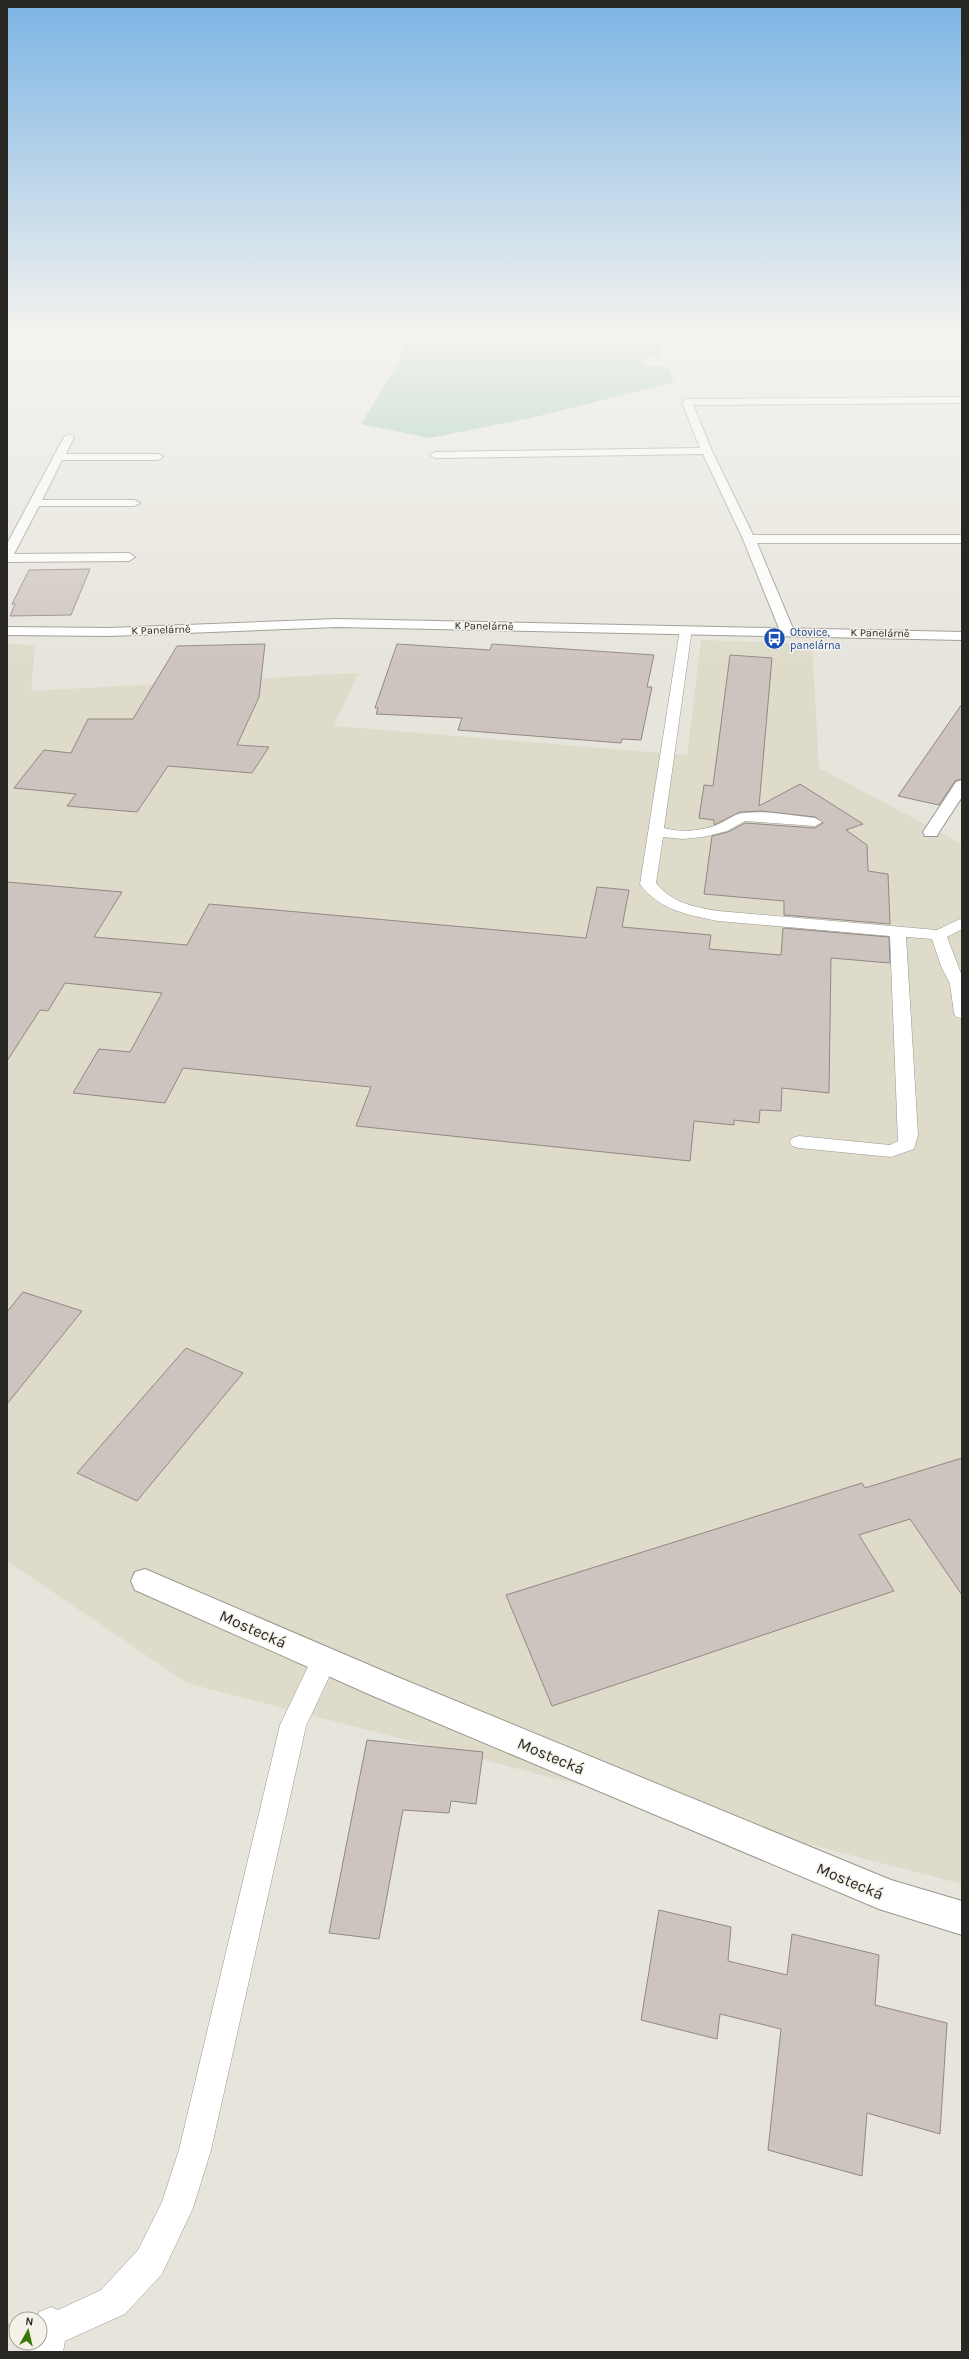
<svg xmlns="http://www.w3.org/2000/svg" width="969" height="2359" font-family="Karla,sans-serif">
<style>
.built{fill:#dfdbca}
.green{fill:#92c5ab}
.building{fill:#cec4bf;stroke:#918883}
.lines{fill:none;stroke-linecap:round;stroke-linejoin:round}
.lane-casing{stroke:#99978e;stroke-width:1}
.street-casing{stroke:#99978e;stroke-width:2}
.secondary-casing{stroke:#99978e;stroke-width:2}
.path{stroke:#a5a39c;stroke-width:4;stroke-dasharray:1.5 5;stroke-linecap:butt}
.lane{fill:#fff;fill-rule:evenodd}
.street{fill:#fff;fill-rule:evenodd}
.secondary{fill:#fff;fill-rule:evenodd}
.labels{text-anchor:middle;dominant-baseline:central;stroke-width:3;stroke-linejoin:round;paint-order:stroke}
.far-street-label{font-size:11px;fill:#282724;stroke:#f4f2e8}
.far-transit-label{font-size:11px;fill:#164399;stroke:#f4f2e8;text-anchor:start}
.near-street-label{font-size:16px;fill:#282724;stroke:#f4f2e8}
</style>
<rect width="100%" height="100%" fill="#e6e4db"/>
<polygon class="built" points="701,640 812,644 819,768 962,844 962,1884 187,1683 7,1561 7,644 35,645 31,691 358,673 334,726 687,755"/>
<polygon class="green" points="395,337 511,337 520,340 531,337 654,337 662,356 649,358 643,362 644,366 667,366 674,382 535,417 430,438 361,424 399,362 406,339"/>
<g class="building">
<polygon points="90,569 71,615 10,616 15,604 12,604 29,570"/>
<polygon points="265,644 259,697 237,745 269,747 252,773 168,766 137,812 67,806 76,794 14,788 44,750 71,753 88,719 133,719 177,646"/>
<polygon points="397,644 490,650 492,644 654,655 647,687 652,687 641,740 622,739 621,743 458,730 462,718 376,714 378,708 375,708"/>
<polygon points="730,655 772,658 759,806 800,784 863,824 846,830 867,845 868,871 888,874 890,924 784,915 784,901 704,894 712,836 728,832 745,823 815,828 823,823 815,817 761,811 740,812 714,825 714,820 699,818 704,785 713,786"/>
<polygon points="962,704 962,779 955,781 939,805 898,796"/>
<polygon points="7,882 122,892 94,937 187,945 209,904 586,938 597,887 629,890 622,927 711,935 709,949 781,955 783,928 889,937 890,963 831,958 829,1093 782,1088 781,1111 760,1110 759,1123 734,1120 734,1125 694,1121 690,1161 356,1126 371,1087 183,1068 165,1103 73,1093 99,1049 130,1052 162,993 65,983 48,1011 40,1010 7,1061"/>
<polygon points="23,1292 82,1311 7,1404 7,1312"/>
<polygon points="186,1348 243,1373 137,1501 77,1473"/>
<polygon points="962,1458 962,1595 910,1519 859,1535 894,1591 552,1706 506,1595 862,1483 865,1488"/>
<polygon points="367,1740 483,1752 476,1804 451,1801 449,1813 403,1810 379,1939 329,1933"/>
<polygon points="659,1910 731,1927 728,1961 787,1975 792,1934 879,1955 875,2005 947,2023 940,2134 867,2113 862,2176 768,2150 781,2029 720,2014 717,2039 641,2020"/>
</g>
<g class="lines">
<defs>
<g id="lane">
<path d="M686 626 692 629 664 828C680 833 704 831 719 824 728 820 734 814 744 813 765 810 794 816 815 818L822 822 815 826 745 821 727 831 703 837 683 839 663 837 656 883C672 903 694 907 718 911L937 930 962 918V929L947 937 962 976V1018L956 1017 954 1013 950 984 941 966 932 939 906 937 918 1135 914 1149 891 1157 799 1148 792 1146 790 1142 792 1138 799 1136 890 1145 898 1141 890 936 718 921C688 915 659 910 640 884L680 629Z"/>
<polygon points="324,1649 333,1652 337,1660 306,1726 211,2150 193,2208 162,2274 125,2314 65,2341 63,2352 29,2352 30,2343 40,2343 40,2319 36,2319 39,2312 51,2307 58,2310 101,2290 138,2250 162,2202 179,2150 280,1725 315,1652"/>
</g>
<g id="street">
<polygon points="962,397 962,403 693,405 712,451 753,535 962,535 962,543 757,543 794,631 787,635 780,631 743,539 703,454 435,458 430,455 435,452 700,448 682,402 687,399"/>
<polygon points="69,434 74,437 66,454 158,454 163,457 158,460 62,460 42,500 134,500 140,503 134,506 39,506 14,554 129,553 135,557 129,561 7,562 7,544 64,437"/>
<polygon points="962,780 962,797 939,832 937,836 925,836 923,832 956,782"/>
<polygon points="145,1569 395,1676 891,1880 962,1901 962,1935 879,1909 373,1696 135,1590 131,1581 135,1572"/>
</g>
<polygon id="secondary" points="337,619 962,632 962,640 337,627 109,636 7,635 7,627 109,628"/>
</defs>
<use href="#lane" class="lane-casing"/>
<use href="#street" class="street-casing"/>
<use href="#secondary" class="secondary-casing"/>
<polyline class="path" points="7,2325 16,2325"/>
<use href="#lane" class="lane"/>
<use href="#street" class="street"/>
<use href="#secondary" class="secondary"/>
</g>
<linearGradient id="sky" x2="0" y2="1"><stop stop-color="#7cb4e4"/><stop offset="0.5" stop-color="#f4f3ef"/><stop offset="1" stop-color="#f4f3ef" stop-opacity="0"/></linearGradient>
<rect width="969" height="668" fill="url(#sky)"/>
<defs>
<symbol id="bus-disc" viewBox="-11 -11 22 22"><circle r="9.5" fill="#1a4fb4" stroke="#f4f2e8"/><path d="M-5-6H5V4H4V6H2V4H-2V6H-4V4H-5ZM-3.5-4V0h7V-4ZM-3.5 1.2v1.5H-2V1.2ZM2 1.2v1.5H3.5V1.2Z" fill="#fff"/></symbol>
</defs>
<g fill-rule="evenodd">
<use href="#bus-disc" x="762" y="626" width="25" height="25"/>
</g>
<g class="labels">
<g class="far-street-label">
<text transform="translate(484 626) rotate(1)">K Panelárně</text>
<text transform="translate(161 630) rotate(-2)">K Panelárně</text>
<text transform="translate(880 633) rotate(1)">K Panelárně</text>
</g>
<g class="far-transit-label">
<text x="790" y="632">Otovice,<tspan x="790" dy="13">panelárna</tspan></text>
</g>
<g class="near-street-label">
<text transform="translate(253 1629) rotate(24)">Mostecká</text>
<text transform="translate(551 1756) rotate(23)">Mostecká</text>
<text transform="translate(850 1881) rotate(23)">Mostecká</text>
</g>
</g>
<rect width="969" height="2359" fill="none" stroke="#282724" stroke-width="16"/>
<g transform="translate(28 2331) rotate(8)"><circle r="19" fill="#f4f2e8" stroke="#a2a19a"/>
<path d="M0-3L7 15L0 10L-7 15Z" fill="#3a7508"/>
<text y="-6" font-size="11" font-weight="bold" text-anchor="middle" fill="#282724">N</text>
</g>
</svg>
